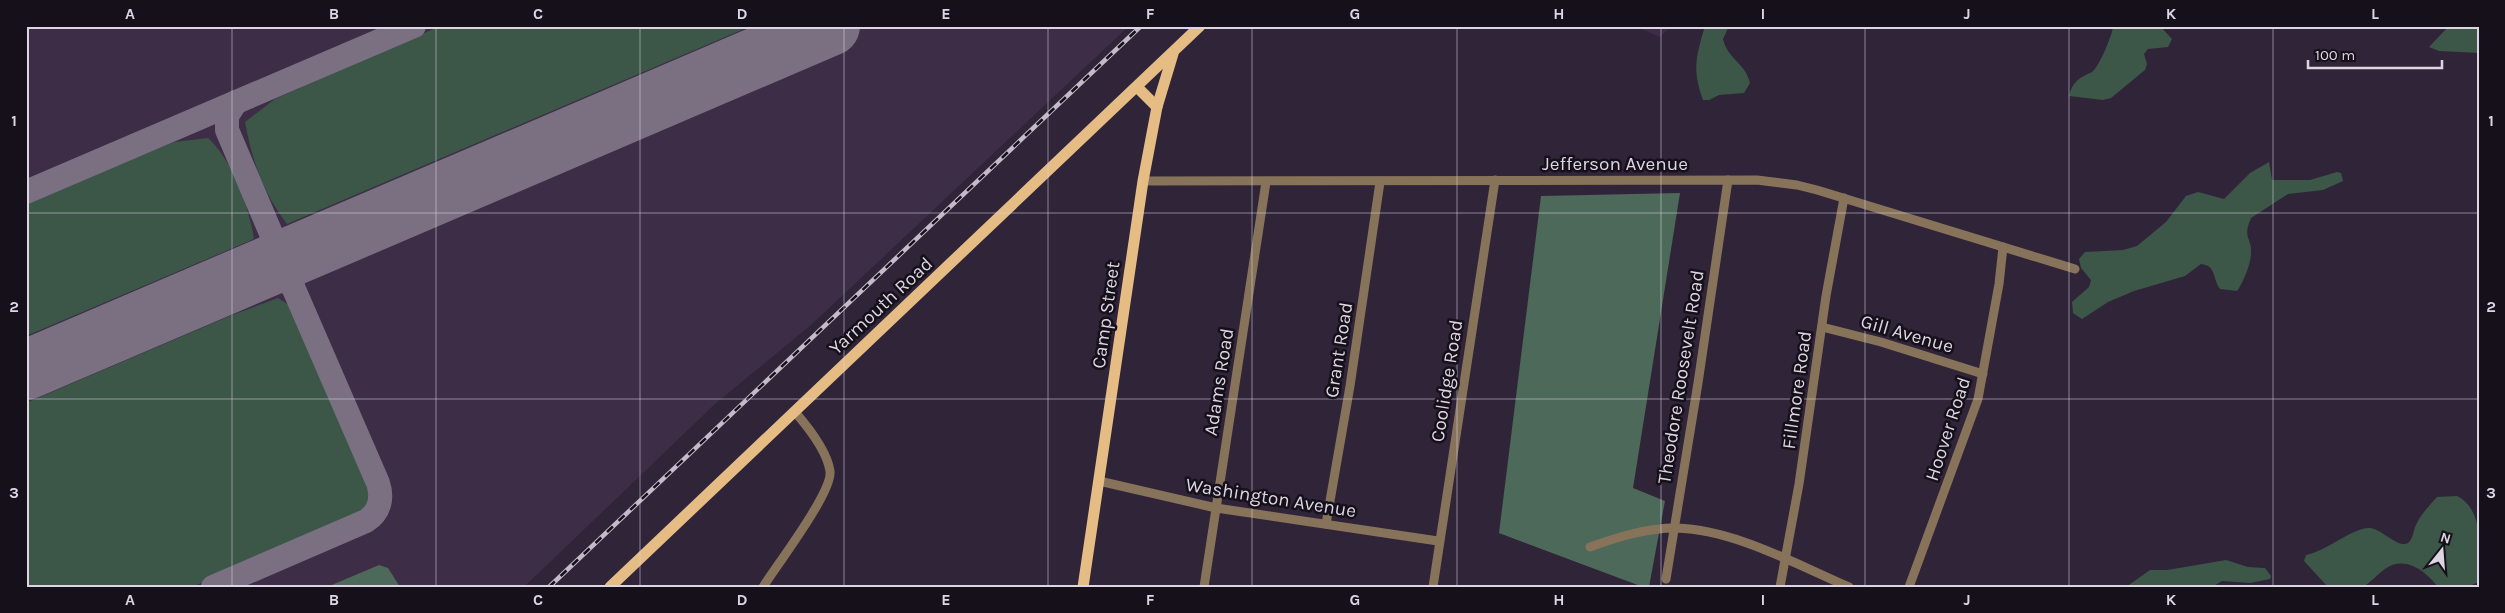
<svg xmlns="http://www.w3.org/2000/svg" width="2505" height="613" font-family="Karla,sans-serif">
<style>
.built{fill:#3d2d47}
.green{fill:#3c5648}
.forest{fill:#4d6959}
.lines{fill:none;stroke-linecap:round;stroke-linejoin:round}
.taxiway{stroke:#7a7082;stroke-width:24}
.runway{stroke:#7a7082;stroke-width:60}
.minor{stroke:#877359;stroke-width:9}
.major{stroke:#e6bc85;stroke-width:11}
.rail-casing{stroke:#c4bbca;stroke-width:4.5}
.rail{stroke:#151019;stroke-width:2.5;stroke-dasharray:8;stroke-linecap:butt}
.grid{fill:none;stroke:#ddd5e2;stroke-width:1;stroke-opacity:0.55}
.labels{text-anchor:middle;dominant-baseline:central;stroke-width:5;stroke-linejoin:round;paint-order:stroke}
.street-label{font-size:19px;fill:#ddd5e2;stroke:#151019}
.neatline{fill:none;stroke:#ddd5e2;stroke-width:2}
.grid-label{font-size:16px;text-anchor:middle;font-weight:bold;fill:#ddd5e2}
</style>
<rect width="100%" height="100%" fill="#302439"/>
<g class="built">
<polygon points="26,26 1129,26 811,325 715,404 524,587 26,587"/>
<polygon points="1635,26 1671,26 1660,37"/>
</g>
<g class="green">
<path d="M440 26H751L287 224C263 193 252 160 245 122L275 99Z"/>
<path d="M1705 26H1729L1723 39C1728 60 1745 62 1750 83L1744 93 1719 95 1709 100H1703C1692 69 1696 57 1705 26Z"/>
<path d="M2113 26H2160L2172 39 2168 47 2148 49 2144 54 2147 64 2145 70 2111 98 2103 100 2069 96C2072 82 2080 77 2092 72 2098 69 2113 34 2113 26Z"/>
<polygon points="2449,26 2479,26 2479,53 2439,51 2429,47"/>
<path d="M208 138C234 163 248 204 254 239L26 336V203L174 142Z"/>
<path d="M2269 162 2272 180H2310L2337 172 2341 173 2343 181 2323 190 2288 194 2251 218C2242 239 2252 237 2251 253 2251 264 2243 283 2237 291L2220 289C2212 278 2217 266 2201 264L2185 276 2134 291 2108 302 2082 319 2073 313 2072 302 2089 287 2091 280 2081 268 2079 259 2085 252 2123 250 2137 246 2166 222 2186 196 2198 192 2224 199 2250 173Z"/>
<path d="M278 298 292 307 372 489C374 506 366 511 353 518L192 587H26V403L232 315Z"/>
<path d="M2457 496C2486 511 2479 554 2479 582L2467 587H2438C2425 570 2404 555 2385 569 2378 574 2370 583 2363 587 2358 589 2335 587 2328 587L2304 561 2306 555C2327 551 2353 527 2370 528 2382 529 2399 549 2408 543 2413 539 2413 531 2416 525 2421 514 2429 506 2437 497Z"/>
<polygon points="2226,560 2248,567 2265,568 2271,576 2270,579 2250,583 2222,581 2212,587 2126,587 2150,570 2167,570"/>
</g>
<g class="forest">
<polygon points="1680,193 1633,488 1665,501 1649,587 1643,587 1499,533 1541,196"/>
<polygon points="379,565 388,568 400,587 327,587"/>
</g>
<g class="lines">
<g class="taxiway">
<path d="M236 102 227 116V130L273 238C283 250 293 251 308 249"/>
<polyline points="26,192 414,26"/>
<polyline points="259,270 279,274 293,287"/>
<path d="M213 587 366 521C380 512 383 498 378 483L293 287C290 270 297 260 308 249"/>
</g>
<polyline class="runway" points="26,370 830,26"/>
<g class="minor">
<polyline points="1143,181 1757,180 1797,185 1817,190 2075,269"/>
<polyline points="1822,327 1881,342 1983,374"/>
<polyline points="1099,481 1216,508 1438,541"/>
<polyline points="1326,524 1350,386 1380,182"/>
<path d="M1590 547C1618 537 1646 528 1676 528 1736 530 1795 564 1849 587"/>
<polyline points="1666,579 1698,383 1728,180"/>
<path d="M763 587C776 566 833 492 830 471 827 451 808 427 795 412"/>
<polyline points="1204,587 1266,182"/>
<polyline points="1433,587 1495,180"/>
<polyline points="1780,587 1799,484 1826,296 1844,198"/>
<polyline points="1909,587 1978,399 1999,284 2003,247"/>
</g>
<g class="major">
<polyline points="1137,87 1157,107"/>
<polyline points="610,587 1200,26"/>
<polyline points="1083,587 1143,181 1157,107 1173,54"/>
</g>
<defs>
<polyline id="rail" points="549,587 1141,26"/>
</defs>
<use href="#rail" class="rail-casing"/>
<use href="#rail" class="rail"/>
</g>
<path class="grid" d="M232 26V587M436 26V587M640 26V587M844 26V587M1048 26V587M1252 26V587M1457 26V587M1661 26V587M1865 26V587M2069 26V587M2273 26V587M26 213H2479M26 399H2479"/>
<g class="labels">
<g class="street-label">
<text x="1615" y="164">Jefferson Avenue</text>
<text transform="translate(881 306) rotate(-43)">Yarmouth Road</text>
<text transform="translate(1106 315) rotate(-82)">Camp Street</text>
<text transform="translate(1907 334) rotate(16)">Gill Avenue</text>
<text transform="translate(1339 350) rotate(-81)">Grant Road</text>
<text transform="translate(1681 377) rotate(-81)">Theodore Roosevelt Road</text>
<text transform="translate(1447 381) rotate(-81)">Coolidge Road</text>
<text transform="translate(1219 382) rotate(-81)">Adams Road</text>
<text transform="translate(1797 390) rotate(-82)">Fillmore Road</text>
<text transform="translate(1948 429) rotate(-72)">Hoover Road</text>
<text transform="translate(1271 498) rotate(9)">Washington Avenue</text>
</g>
</g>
<rect width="2505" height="613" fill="none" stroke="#151019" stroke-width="55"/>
<g transform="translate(2442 550) rotate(17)" stroke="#151019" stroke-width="4" paint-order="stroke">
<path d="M0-4L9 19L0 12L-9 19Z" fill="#ddd5e2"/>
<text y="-8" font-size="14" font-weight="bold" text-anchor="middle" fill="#ddd5e2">N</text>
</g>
<path d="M2308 60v8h134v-8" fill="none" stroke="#ddd5e2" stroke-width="2.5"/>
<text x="2315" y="60" font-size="15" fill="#ddd5e2" stroke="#151019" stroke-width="4" paint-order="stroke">100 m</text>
<rect x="28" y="28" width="2450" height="558" class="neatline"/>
<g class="grid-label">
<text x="130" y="19">A</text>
<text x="334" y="19">B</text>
<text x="538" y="19">C</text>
<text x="742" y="19">D</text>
<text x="946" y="19">E</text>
<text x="1150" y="19">F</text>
<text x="1355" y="19">G</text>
<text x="1559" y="19">H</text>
<text x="1763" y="19">I</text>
<text x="1967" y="19">J</text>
<text x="2171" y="19">K</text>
<text x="2375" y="19">L</text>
<text x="14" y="126">1</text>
<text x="2491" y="126">1</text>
<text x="14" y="312">2</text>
<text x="2491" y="312">2</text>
<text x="14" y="498">3</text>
<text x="2491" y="498">3</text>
<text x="130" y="605">A</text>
<text x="334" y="605">B</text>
<text x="538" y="605">C</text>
<text x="742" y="605">D</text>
<text x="946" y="605">E</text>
<text x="1150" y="605">F</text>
<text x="1355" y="605">G</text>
<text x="1559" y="605">H</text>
<text x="1763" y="605">I</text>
<text x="1967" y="605">J</text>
<text x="2171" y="605">K</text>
<text x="2375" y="605">L</text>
</g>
</svg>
